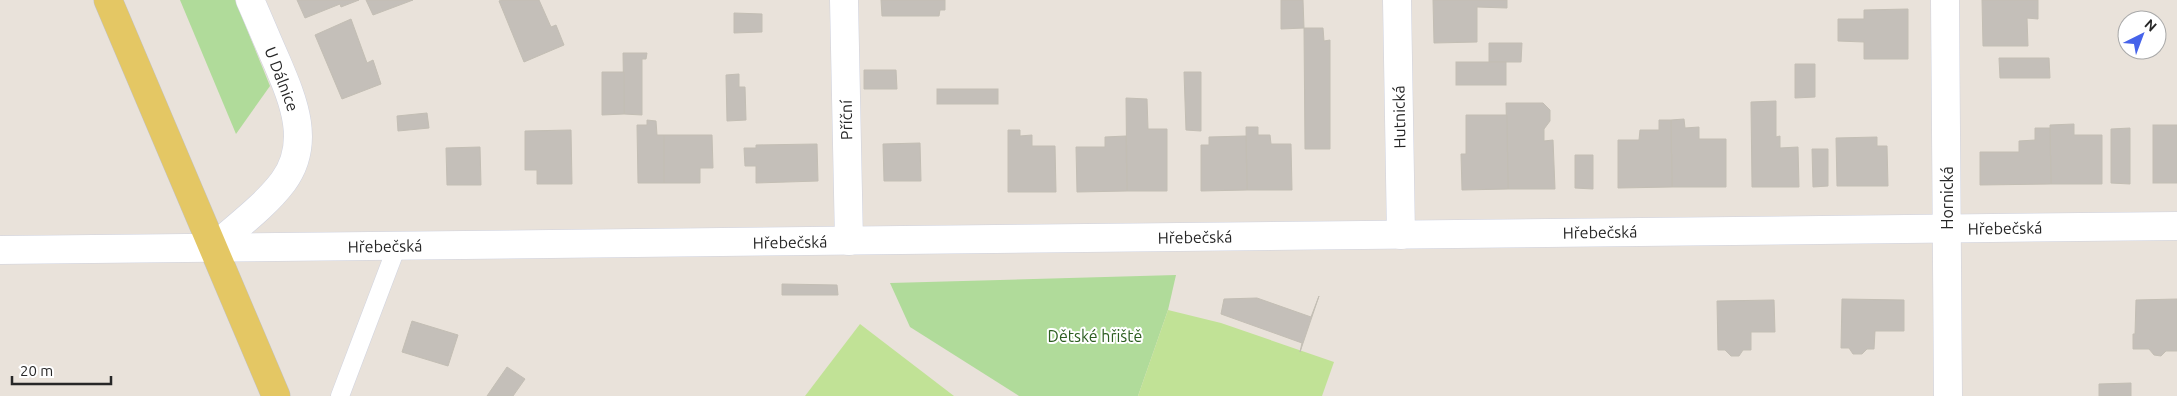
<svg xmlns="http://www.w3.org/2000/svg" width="2177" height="396" font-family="Ubuntu,sans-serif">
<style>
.green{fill:#b0db9a}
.pitch{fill:#c1e296}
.building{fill:#c4bfb9;stroke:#c3beb4}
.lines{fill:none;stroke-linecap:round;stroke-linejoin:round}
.lane-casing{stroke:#cfd2df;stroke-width:19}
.street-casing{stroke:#cfd2df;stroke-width:29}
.secondary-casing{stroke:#cfd2df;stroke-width:29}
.primary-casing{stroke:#c3c3c3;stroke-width:29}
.lane{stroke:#fff;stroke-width:18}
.street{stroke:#fff;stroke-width:28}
.secondary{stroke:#fff;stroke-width:28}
.primary{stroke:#e4c764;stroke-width:28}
.labels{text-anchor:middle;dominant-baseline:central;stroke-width:4;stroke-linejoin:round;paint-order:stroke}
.street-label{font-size:16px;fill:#272727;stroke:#fff}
.park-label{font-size:16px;fill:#2b5d1f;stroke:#fff}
</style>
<rect width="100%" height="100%" fill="#e9e2da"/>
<g class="green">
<polygon points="180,0 235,0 270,86 236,134"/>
<polygon points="1176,275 1168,310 1138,396 1019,396 910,327 890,283"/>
</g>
<g class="pitch">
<polygon points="1168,310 1221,323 1334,362 1322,396 1138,396"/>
<polygon points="860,324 954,396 805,396"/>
</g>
<g class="building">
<polygon points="297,0 359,0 341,7 340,4 305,18"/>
<polygon points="366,0 413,0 373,15"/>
<polygon points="501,0 539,0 551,27 556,25 564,45 524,62 499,1"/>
<polygon points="881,0 945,0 945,10 940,10 939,16 882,16"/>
<polygon points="1281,0 1303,0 1304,28 1281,29"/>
<polygon points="1433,0 1507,0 1507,8 1477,7 1477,42 1434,43"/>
<polygon points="1982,0 2038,0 2038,19 2027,18 2028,46 1983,46"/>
<polygon points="1908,9 1908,59 1864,59 1864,42 1838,41 1838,19 1864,19 1864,10"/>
<polygon points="734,13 762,14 762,32 734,33"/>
<polygon points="351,19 367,63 373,60 381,84 342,99 315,35"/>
<polygon points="1304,28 1323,28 1324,41 1330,40 1330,149 1305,149"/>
<polygon points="1489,43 1522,43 1521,62 1489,62"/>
<polygon points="623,53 647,53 646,59 642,59 642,115 624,114"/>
<polygon points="1999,58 2049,58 2050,78 2000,78"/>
<rect x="1456" y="62" width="50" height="23"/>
<polygon points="1795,64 1815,64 1815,97 1795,98"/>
<polygon points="864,70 896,70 897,89 864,89"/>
<polygon points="602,72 624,72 624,114 602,115"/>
<polygon points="1184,72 1201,72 1201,131 1186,130"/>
<polygon points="739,74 739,87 745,87 746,120 727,121 726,75"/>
<rect x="937" y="89" width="61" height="15"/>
<polygon points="1126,98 1147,99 1148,129 1167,129 1167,191 1127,191"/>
<polygon points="1776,101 1776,137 1780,136 1780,148 1798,147 1799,187 1752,187 1751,102"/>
<polygon points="1506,103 1543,103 1550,110 1550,121 1544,129 1544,141 1553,140 1555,189 1508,189"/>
<polygon points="427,113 429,128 398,131 397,116"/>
<polygon points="1466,115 1507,115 1508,189 1462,190 1461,154 1466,154"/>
<polygon points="1684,119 1685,128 1699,127 1699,139 1726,139 1726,187 1672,187 1671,120"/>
<polygon points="647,120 656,121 657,135 664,135 664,183 638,183 637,125 647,125"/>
<polygon points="1659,120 1671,120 1672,187 1618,188 1618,140 1639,140 1640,130 1659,130"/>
<polygon points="2074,124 2074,135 2102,135 2102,184 2051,184 2050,125"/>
<rect x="2153" y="125" width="24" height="58"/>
<polygon points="1246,127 1258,127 1258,135 1270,135 1271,144 1291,144 1292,190 1247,190"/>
<polygon points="2035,128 2050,128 2051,184 1980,185 1980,152 2019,152 2019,141 2035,140"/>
<polygon points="2130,128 2130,184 2111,183 2111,129"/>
<polygon points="571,130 572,184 537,184 537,170 525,170 525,131"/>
<polygon points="1008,130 1020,130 1020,136 1032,135 1032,146 1055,146 1056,192 1008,192"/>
<polygon points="664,135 712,135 713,168 700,168 700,183 664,183"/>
<polygon points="1126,136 1127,191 1077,192 1076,147 1105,147 1105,137"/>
<polygon points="1246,136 1247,190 1201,191 1201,145 1209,145 1209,137"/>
<polygon points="1877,137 1877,146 1887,146 1888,186 1837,186 1836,138"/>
<polygon points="920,143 921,181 884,181 883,144"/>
<polygon points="817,144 818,181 756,183 756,166 745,166 744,148 756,148 756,145"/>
<polygon points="480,147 481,185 447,185 446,148"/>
<polygon points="1812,149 1828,149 1828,186 1813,187"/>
<polygon points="1575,155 1593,155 1593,189 1575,188"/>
<polygon points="782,284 837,285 838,295 782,295"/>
<polygon points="1319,296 1300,352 1302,343 1221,314 1224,299 1257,298 1311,317"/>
<polygon points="1842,299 1904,300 1904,331 1875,331 1874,349 1867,349 1862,354 1853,354 1849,348 1841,348"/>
<polygon points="2177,299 2177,351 2166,351 2161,356 2154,355 2149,349 2133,349 2133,334 2135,334 2136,300"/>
<polygon points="1774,300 1775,332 1751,332 1751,350 1743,350 1739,356 1731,356 1725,350 1718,350 1717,301"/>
<polygon points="412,321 458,335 448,366 402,352"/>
<polygon points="507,367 525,379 513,396 487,396"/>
<polygon points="2131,383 2131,396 2099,396 2099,384"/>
</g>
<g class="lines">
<defs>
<polyline id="lane" points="340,396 397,246"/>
<g id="street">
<polyline points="844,0 849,241"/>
<polyline points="1397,0 1401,235"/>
<polyline points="1945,0 1948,396"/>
<path d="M213 248C236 227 264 207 283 182 312 143 293 100 276 60 267 40 259 20 250 0"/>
</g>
<polyline id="secondary" points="0,250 2177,226"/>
<polyline id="primary" points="108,0 276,396"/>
</defs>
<use href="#lane" class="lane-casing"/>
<use href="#street" class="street-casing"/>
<use href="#secondary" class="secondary-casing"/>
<use href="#primary" class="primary-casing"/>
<use href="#lane" class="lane"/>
<use href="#street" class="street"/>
<use href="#secondary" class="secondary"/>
<use href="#primary" class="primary"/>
</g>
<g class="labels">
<g class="street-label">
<text transform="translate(282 79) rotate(69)">U Dálnice</text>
<text transform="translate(1399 117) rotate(-91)">Hutnická</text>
<text transform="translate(846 120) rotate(-91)">Příční</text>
<text transform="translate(1947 198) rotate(-90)">Hornická</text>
<text transform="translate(2005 228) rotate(-1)">Hřebečská</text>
<text transform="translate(1600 232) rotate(-1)">Hřebečská</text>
<text transform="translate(1195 237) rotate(-1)">Hřebečská</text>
<text transform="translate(790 242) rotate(-1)">Hřebečská</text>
<text transform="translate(385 246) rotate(-1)">Hřebečská</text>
</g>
<g class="park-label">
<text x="1095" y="336">Dětské hřiště</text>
</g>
</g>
<g transform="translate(2142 35) rotate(42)"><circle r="24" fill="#ffffff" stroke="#a9a9a9"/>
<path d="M0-4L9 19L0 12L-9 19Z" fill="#4663ea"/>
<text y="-8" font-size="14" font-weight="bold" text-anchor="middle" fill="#272727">N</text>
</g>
<path d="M12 376v8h99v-8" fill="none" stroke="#272727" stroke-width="2.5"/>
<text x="20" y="376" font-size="15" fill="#272727" stroke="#ffffff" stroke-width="4" paint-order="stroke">20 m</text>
</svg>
